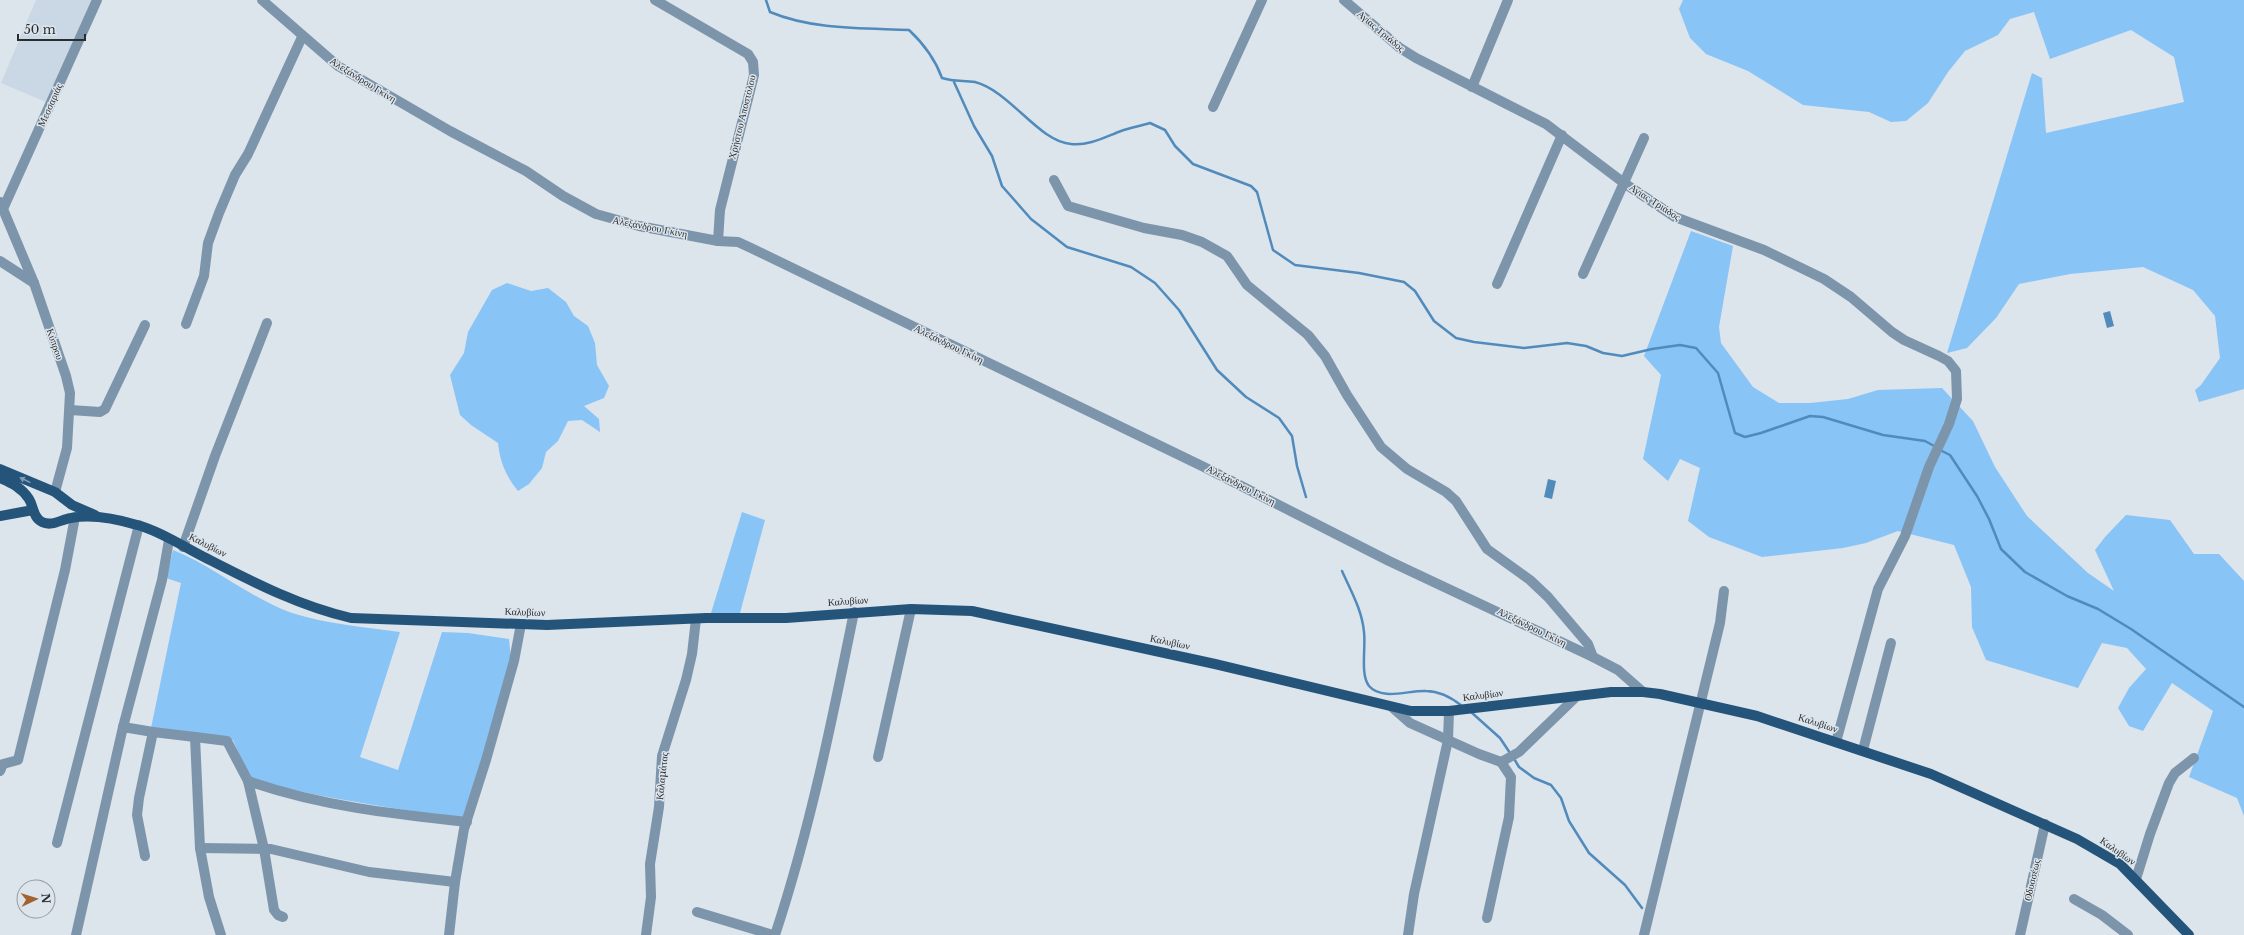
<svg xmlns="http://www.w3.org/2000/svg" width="2244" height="935" font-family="'Libre Baskerville',serif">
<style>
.built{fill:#c9d8e4}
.green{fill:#89c4f7}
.water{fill:#518bbc}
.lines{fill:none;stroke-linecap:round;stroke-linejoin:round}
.stream{stroke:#518bbc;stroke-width:2.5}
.minor{stroke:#7d95ab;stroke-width:10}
.major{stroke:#25547a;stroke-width:10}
.oneway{fill:#809cb3}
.labels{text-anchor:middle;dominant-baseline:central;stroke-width:3;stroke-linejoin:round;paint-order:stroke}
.street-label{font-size:10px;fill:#2a2d30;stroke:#dce4ec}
</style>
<rect width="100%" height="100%" fill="#dce4ec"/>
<polygon class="built" points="36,0 92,0 46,102 1,83"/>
<g class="green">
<polygon points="1683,0 2244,0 2244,389 2199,402 2195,390 2201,385 2220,358 2215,316 2193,290 2143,267 2070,274 2019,284 1996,318 1967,348 1947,353 2032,73 2042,78 2046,133 2184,102 2174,57 2131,30 2050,59 2034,12 2010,19 1998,35 1965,51 1948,72 1928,103 1906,121 1891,122 1869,112 1803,105 1748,71 1706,54 1690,38 1679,9"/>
<polygon points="1691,231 1733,246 1719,327 1721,343 1753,387 1779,403 1810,403 1848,399 1878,390 1942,388 1973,421 1995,467 2027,516 2088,573 2114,591 2095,550 2105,537 2126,515 2170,520 2194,554 2219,554 2244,581 2244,816 2237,798 2189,777 2213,711 2172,683 2143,731 2129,726 2118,708 2129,688 2146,669 2127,648 2102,643 2078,688 1986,660 1972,627 1971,587 1954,545 1898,531 1866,543 1843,548 1762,557 1709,537 1688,521 1700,468 1680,459 1668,481 1643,459 1661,375 1644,356"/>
<path d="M507 283 531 291 548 288 566 302 574 316 588 326 595 343 597 365 609 386 604 398 584 406 599 419 600 432 582 420 568 421 558 441 546 452 542 468 529 484 518 491C506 476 500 462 498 443L471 425 460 415 450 375 464 353 468 332 492 290Z"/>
<polygon points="742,512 765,520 740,613 711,613"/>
<path d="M173 550C215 567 250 598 292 613 327 624 364 627 400 632L360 757 398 770 442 632 468 633 509 639 511 660 466 819C393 808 321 799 250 779L233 740 151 728 181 583 166 578Z"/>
</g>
<g class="water">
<polygon points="2110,311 2114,326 2107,328 2103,313"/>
<polygon points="1548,479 1556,481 1552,499 1544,497"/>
</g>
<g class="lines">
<g class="stream">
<path d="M766 0 770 12C813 30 863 28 909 30 924 44 935 59 942 78 955 82 964 80 975 82 1010 91 1039 142 1071 144 1089 146 1105 137 1121 131 1130 128 1140 126 1150 123L1165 130 1175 146 1193 164 1251 186 1257 192 1273 250 1295 265 1359 273 1404 282 1415 291 1434 321 1456 338 1474 342 1524 348 1567 343 1586 346 1603 353 1622 356 1652 349 1680 345 1696 348 1718 373 1735 433 1745 437 1761 433 1810 416 1823 417 1883 435 1925 441 1936 447"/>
<polyline points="954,82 974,126 992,156 1002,186 1031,219 1067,247 1131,267 1155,283 1179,310 1217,370 1246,397 1279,418 1292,436 1297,466 1306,497"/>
<polyline points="1940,450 1950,455 1977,496 1989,519 2001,549 2025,572 2067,596 2098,609 2131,629 2244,707"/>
<path d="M1342 571C1351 591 1362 610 1364 632 1366 647 1360 675 1369 686 1382 701 1409 690 1426 691 1439 691 1452 698 1462 706"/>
<polyline points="1471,712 1500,738 1510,753"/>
<polyline points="1513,757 1519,767 1534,778 1551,785 1561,798 1569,821 1589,853 1625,885 1642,908"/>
</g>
<g class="minor">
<polyline points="262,0 338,66 450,131 526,171 563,196 596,214 639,226 718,241 738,242 751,248 1204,467 1389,561 1593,657 1618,670 1643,692"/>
<polyline points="655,0 748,54 753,62 754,75 720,210 718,241"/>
<polyline points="1344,0 1400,48 1416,58 1546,124 1624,183 1675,217 1764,250 1824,279 1851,297 1892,332 1904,340 1939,356 1948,361 1956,371 1957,399 1949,424 1929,467 1905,536 1878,589 1836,742"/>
<polyline points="1472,87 1508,0"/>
<polyline points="1213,107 1262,0"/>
<polyline points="1054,180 1068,206 1144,228 1182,235 1202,242 1227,256 1247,285 1308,335 1325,356 1347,395 1381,447 1407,469 1446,492 1456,501 1487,549 1530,580 1548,597 1588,644 1593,657"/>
<polyline points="0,202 34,283 66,376 70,393 67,448 55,492"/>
<polyline points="3,209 97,0"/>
<polyline points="0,261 34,283"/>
<polyline points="1583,274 1644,138"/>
<polyline points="1497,284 1562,135"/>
<polyline points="186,324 204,276 208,243 219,213 235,175 248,154 302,37"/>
<polyline points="70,410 100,412 105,409 145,325"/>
<polyline points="183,547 215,456 267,323"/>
<polyline points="1393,708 1410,723 1479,754 1501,762 1511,777 1509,817 1487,918"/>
<polyline points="123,727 162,580 169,540"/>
<polyline points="153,732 195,737 200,848 209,897 221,935"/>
<polyline points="195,737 227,741 248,781"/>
<polyline points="1863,750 1891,643"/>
<polyline points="878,757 911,609"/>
<polyline points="1501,762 1519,752 1576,697"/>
<polyline points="0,771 3,764 18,760 65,570 75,517"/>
<polyline points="57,843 139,525"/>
<polyline points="200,848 271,849 369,872 455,882"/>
<polyline points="2136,879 2150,834 2169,783 2175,773 2194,758"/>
<polyline points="2074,899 2102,915 2128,935"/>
<polyline points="697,912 773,935"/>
<path d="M283 917 278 915 274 910 264 849 248 781C319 806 393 814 467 822"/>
<polyline points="76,935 123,727 153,732 139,798 137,815 145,856"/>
<polyline points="449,935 455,882 464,829 486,760 514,661 521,624"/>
<polyline points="646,935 651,897 650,864 659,807 662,756 686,680 692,654 696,619"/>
<path d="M775 935C810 829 832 721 854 612"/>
<polyline points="1408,935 1414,894 1448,740 1449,711"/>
<polyline points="1644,935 1720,623 1724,591"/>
<polyline points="2020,935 2045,824"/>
</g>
<g class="major">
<polyline points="0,469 55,492 72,505 95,515"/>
<path d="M0 478C12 483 22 488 29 499 34 507 33 518 42 522 52 527 62 519 71 518 92 514 117 519 137 525 158 530 186 548 206 558 253 582 299 606 351 618L547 625 706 618H786L911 609 972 611 1215 664 1411 711H1449L1611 692H1643L1660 694 1757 716 1931 774 2077 839 2120 864 2189 935"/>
<polyline points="0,516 33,510"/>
</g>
</g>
<defs><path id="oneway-solid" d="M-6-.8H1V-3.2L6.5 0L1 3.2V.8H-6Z"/></defs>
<use class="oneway" href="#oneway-solid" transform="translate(25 480) rotate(-154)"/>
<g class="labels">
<g class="street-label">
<text transform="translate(1381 31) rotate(40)">Αγίας Τριάδος</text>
<text transform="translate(363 80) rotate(32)">Αλεξάνδρου Γκίνη</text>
<text transform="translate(50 105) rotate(-66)">Μεσσαριάς</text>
<text transform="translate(742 117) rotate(-76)">Χρήστου Αποστόλου</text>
<text transform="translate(1655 202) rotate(33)">Αγίας Τριάδος</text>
<text transform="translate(650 227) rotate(11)">Αλεξάνδρου Γκίνη</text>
<text transform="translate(55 344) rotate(71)">Κύπρου</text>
<text transform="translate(949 344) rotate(26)">Αλεξάνδρου Γκίνη</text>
<text transform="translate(1241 485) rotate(27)">Αλεξάνδρου Γκίνη</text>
<text transform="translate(208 545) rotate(27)">Καλυβίων</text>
<text transform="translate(848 601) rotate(-4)">Καλυβίων</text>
<text transform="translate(525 612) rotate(2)">Καλυβίων</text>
<text transform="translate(1532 627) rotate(26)">Αλεξάνδρου Γκίνη</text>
<text transform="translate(1170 642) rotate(12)">Καλυβίων</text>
<text transform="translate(1483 695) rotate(-7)">Καλυβίων</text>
<text transform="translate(1818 723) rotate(18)">Καλυβίων</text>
<text transform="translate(662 776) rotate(-84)">Καλαμάτας</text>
<text transform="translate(2118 851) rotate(35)">Καλυβίων</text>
<text transform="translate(2032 880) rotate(-77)">Οδυσσέως</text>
</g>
</g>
<g transform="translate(36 899) rotate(86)"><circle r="19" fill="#dce4ec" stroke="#959ba1"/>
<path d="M0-3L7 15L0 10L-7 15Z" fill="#a4622f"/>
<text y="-6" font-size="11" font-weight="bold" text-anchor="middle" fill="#2a2d30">N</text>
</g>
<path d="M18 34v6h67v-6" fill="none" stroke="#2a2d30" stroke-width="2"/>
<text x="24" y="34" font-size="12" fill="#2a2d30" stroke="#dce4ec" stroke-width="3" paint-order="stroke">50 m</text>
</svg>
